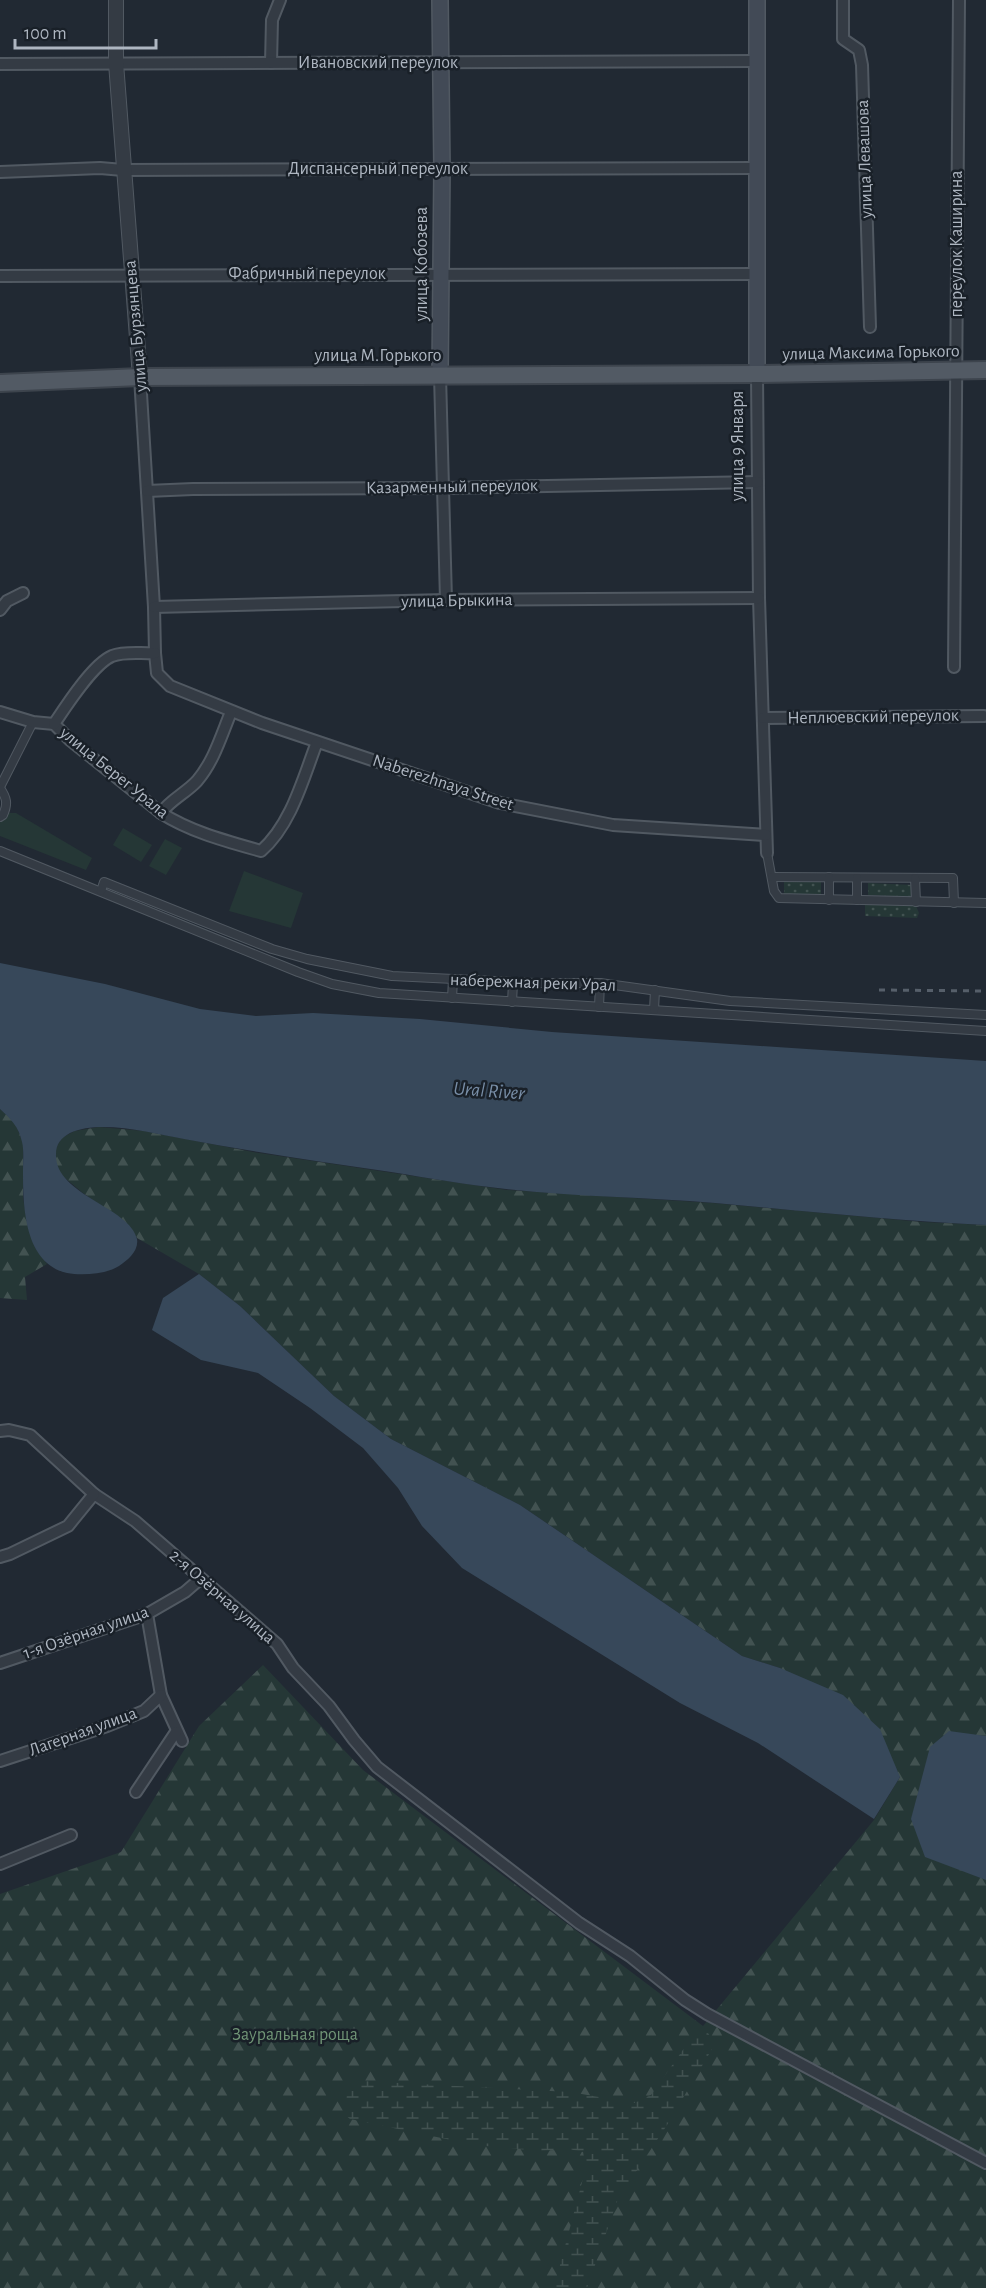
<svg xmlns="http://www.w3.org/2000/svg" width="986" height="2288" font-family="'Alegreya Sans',sans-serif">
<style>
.grass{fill:url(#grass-dots)}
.forest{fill:url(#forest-firs)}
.wetland{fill:url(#wetland-marsh)}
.green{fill:#253736}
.water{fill:#37485a}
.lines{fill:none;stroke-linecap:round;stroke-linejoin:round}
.pedestrian-casing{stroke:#515962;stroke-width:10}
.minor-casing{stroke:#515962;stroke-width:14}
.tertiary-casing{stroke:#515962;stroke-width:16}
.secondary-casing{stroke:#515962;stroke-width:18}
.primary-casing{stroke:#3d444d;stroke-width:20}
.pedestrian{stroke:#343b44;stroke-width:8}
.minor{stroke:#343b44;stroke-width:10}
.tertiary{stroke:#343b44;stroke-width:14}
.secondary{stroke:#424a56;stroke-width:15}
.primary{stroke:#525a64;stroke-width:16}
.rail{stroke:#565f6a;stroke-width:3;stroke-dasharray:6 6;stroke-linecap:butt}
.labels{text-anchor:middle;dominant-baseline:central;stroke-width:5;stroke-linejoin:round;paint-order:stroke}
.street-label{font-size:18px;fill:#aeb6c1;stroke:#192028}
.park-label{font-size:18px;fill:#709476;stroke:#192028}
.water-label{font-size:20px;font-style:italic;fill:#788ea7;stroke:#192028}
</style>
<defs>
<pattern id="grass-dots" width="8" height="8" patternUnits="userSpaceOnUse" patternTransform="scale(1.5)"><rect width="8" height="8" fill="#253736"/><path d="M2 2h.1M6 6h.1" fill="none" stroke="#425251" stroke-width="1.8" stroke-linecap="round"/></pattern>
<pattern id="forest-firs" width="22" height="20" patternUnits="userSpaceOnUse" patternTransform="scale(1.5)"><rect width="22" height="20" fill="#253736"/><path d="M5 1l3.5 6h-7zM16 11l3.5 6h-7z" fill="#425251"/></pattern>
<pattern id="wetland-marsh" width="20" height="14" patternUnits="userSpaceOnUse" patternTransform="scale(1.5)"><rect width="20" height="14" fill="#253736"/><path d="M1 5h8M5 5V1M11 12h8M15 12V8" fill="none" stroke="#425251"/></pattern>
</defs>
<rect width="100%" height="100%" fill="#212933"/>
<g class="grass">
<polygon points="784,882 821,882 821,895 784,896"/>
<polygon points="868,883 913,885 913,897 868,895"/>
<polygon points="865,904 916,906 919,913 917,918 865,916"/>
</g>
<g class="forest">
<polygon points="0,1109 14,1121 23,1142 23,1198 28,1227 36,1249 47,1264 25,1277 27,1300 0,1298"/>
<polygon points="99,1127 144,1131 253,1152 507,1190 712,1203 922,1222 986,1225 986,2288 0,2288 0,1894 121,1852 199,1726 263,1665 363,1770 703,2026 874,1820 900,1777 780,1668 742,1656 520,1505 391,1439 334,1396 240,1306 199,1274 137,1238 129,1226 83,1193 60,1174 55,1161 56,1147 63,1137 75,1131"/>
</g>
<polygon class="wetland" points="697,2030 708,2033 715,2044 667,2125 618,2199 587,2288 554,2288 586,2167 583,2152 569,2149 540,2151 475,2145 350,2119 344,2114 348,2086 360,2081 570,2092 634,2103 651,2095"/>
<g class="green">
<polygon points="9,813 16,813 92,858 86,870 0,836 0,820"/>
<polygon points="123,828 152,845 141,862 113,845"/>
<polygon points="165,839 182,848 166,875 149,866"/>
<polygon points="244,871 303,893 291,928 229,911"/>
</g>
<g class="water">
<path d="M0 963 105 984 200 1009 256 1016 313 1013 420 1019 552 1032 986 1061V1225C896 1221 806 1211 715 1203 646 1197 575 1197 506 1189 467 1185 429 1178 391 1172 322 1162 253 1152 184 1139 152 1133 100 1119 70 1133 61 1138 56 1144 56 1154 54 1195 130 1207 137 1239 139 1251 128 1260 119 1266 107 1274 82 1276 67 1273 23 1263 23 1203 23 1169 23 1160 24 1150 22 1142 19 1127 10 1118 0 1109Z"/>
<polygon points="199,1274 240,1306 334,1396 391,1439 520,1505 742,1656 780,1668 843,1695 880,1729 900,1777 874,1819 758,1743 680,1703 462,1568 422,1526 398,1488 363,1448 310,1408 258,1373 201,1360 152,1330 163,1298"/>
<polygon points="949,1731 986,1736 986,1880 925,1857 911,1819 930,1747"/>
</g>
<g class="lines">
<defs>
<g id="pedestrian">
<polyline points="0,787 33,722"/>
<path d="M0 788C7 798 8 804 3 815L0 817"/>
<polyline points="0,851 298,972 332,984 379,993 986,1031"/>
<polyline points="767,853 774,891 779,898 986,903"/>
<polyline points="772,877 953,878 954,903"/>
<polyline points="915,878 916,902"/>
<polyline points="101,891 104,882 272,949 307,959 392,976 535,983 600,983 730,1001 986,1015"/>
<polyline points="829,900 829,877"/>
<polyline points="857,900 857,878"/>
<polyline points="452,998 453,980"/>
<polyline points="512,1002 513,983"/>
<polyline points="599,1007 600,983"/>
<polyline points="654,1010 655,990"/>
</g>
<g id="minor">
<polyline points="843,0 843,39 859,50 862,65 870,327"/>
<polyline points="271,63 272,20 280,0"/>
<polyline points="0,64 756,61"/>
<polyline points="0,172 100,168 123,170 756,168"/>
<polyline points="0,276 757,274"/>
<polyline points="757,374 759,598 767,853"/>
<polyline points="440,375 446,600"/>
<polyline points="140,377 154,607 155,653 157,673 170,686 262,723 500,803 613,825 766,835"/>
<polyline points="147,491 193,489 444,488 758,482"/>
<polyline points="154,607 446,600 759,598"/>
<polyline points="0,610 7,601 23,593"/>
<polyline points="954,667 959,0"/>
<path d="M0 712 33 722 54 724 70 740 161 813C191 832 226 841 261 851 291 825 303 779 317 742"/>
<polyline points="763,718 984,716"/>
<path d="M54 724C66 706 93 664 112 656 125 651 142 654 155 653"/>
<path d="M161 813C170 800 186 793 197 781 214 761 221 736 231 712"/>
<polyline points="0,1431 9,1430 30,1435 94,1494 135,1521 277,1644 293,1668 329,1706 354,1740 377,1767 579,1923 630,1956 685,2000 707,2014 986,2163"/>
<polyline points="0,1557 10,1554 68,1526 94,1494"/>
<polyline points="147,1614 161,1695 182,1741"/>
<polyline points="0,1663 147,1614 185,1592 200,1579"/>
<polyline points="0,1761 107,1726 144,1711 161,1695"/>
<polyline points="136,1792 176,1732"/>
<polyline points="0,1864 71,1835"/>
</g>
<polyline id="tertiary" points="116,0 116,63 140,377"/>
<g id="secondary">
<polyline points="757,0 757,374"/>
<polyline points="440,375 442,169 440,0"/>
</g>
<polyline id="primary" points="0,383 140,377 757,374 986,370"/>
</defs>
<use href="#pedestrian" class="pedestrian-casing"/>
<use href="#minor" class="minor-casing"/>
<use href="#tertiary" class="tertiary-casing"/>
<use href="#secondary" class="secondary-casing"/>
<use href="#primary" class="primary-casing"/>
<use href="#pedestrian" class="pedestrian"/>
<use href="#minor" class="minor"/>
<use href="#tertiary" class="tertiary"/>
<use href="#secondary" class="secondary"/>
<use href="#primary" class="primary"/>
<polyline class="rail" points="879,990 986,991"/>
</g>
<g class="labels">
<g class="street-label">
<text x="378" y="63">Ивановский переулок</text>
<text transform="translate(865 159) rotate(-92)">улица Левашова</text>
<text x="378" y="169">Диспансерный переулок</text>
<text transform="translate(957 244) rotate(-90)">переулок Каширина</text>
<text transform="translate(422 264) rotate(-90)">улица Кобозева</text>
<text x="307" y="274">Фабричный переулок</text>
<text transform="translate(136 326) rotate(-95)">улица Бурзянцева</text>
<text transform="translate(871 353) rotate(-1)">улица Максима Горького</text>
<text x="378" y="356">улица М.Горького</text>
<text transform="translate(738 446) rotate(-90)">улица 9 Января</text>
<text transform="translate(452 487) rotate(-1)">Казарменный переулок</text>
<text transform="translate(457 601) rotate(-1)">улица Брыкина</text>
<text transform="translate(873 717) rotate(-1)">Неплюевский переулок</text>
<text transform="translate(114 773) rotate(39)">улица Берег Урала</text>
<text transform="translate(443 783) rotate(18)">Naberezhnaya Street</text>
<text transform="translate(533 983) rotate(2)">набережная реки Урал</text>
<text transform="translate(222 1597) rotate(41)">2-я Озёрная улица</text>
<text transform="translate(86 1633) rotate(-19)">1-я Озёрная улица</text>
<text transform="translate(83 1732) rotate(-20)">Лагерная улица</text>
</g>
<g class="park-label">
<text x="295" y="2035">Зауральная роща</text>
</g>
<g class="water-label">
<text transform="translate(489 1091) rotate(4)">Ural River</text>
</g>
</g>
<path d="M15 39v9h141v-9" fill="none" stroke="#aeb6c1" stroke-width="3"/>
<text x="24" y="39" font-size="18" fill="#aeb6c1" stroke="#192028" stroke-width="4.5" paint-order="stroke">100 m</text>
</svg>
